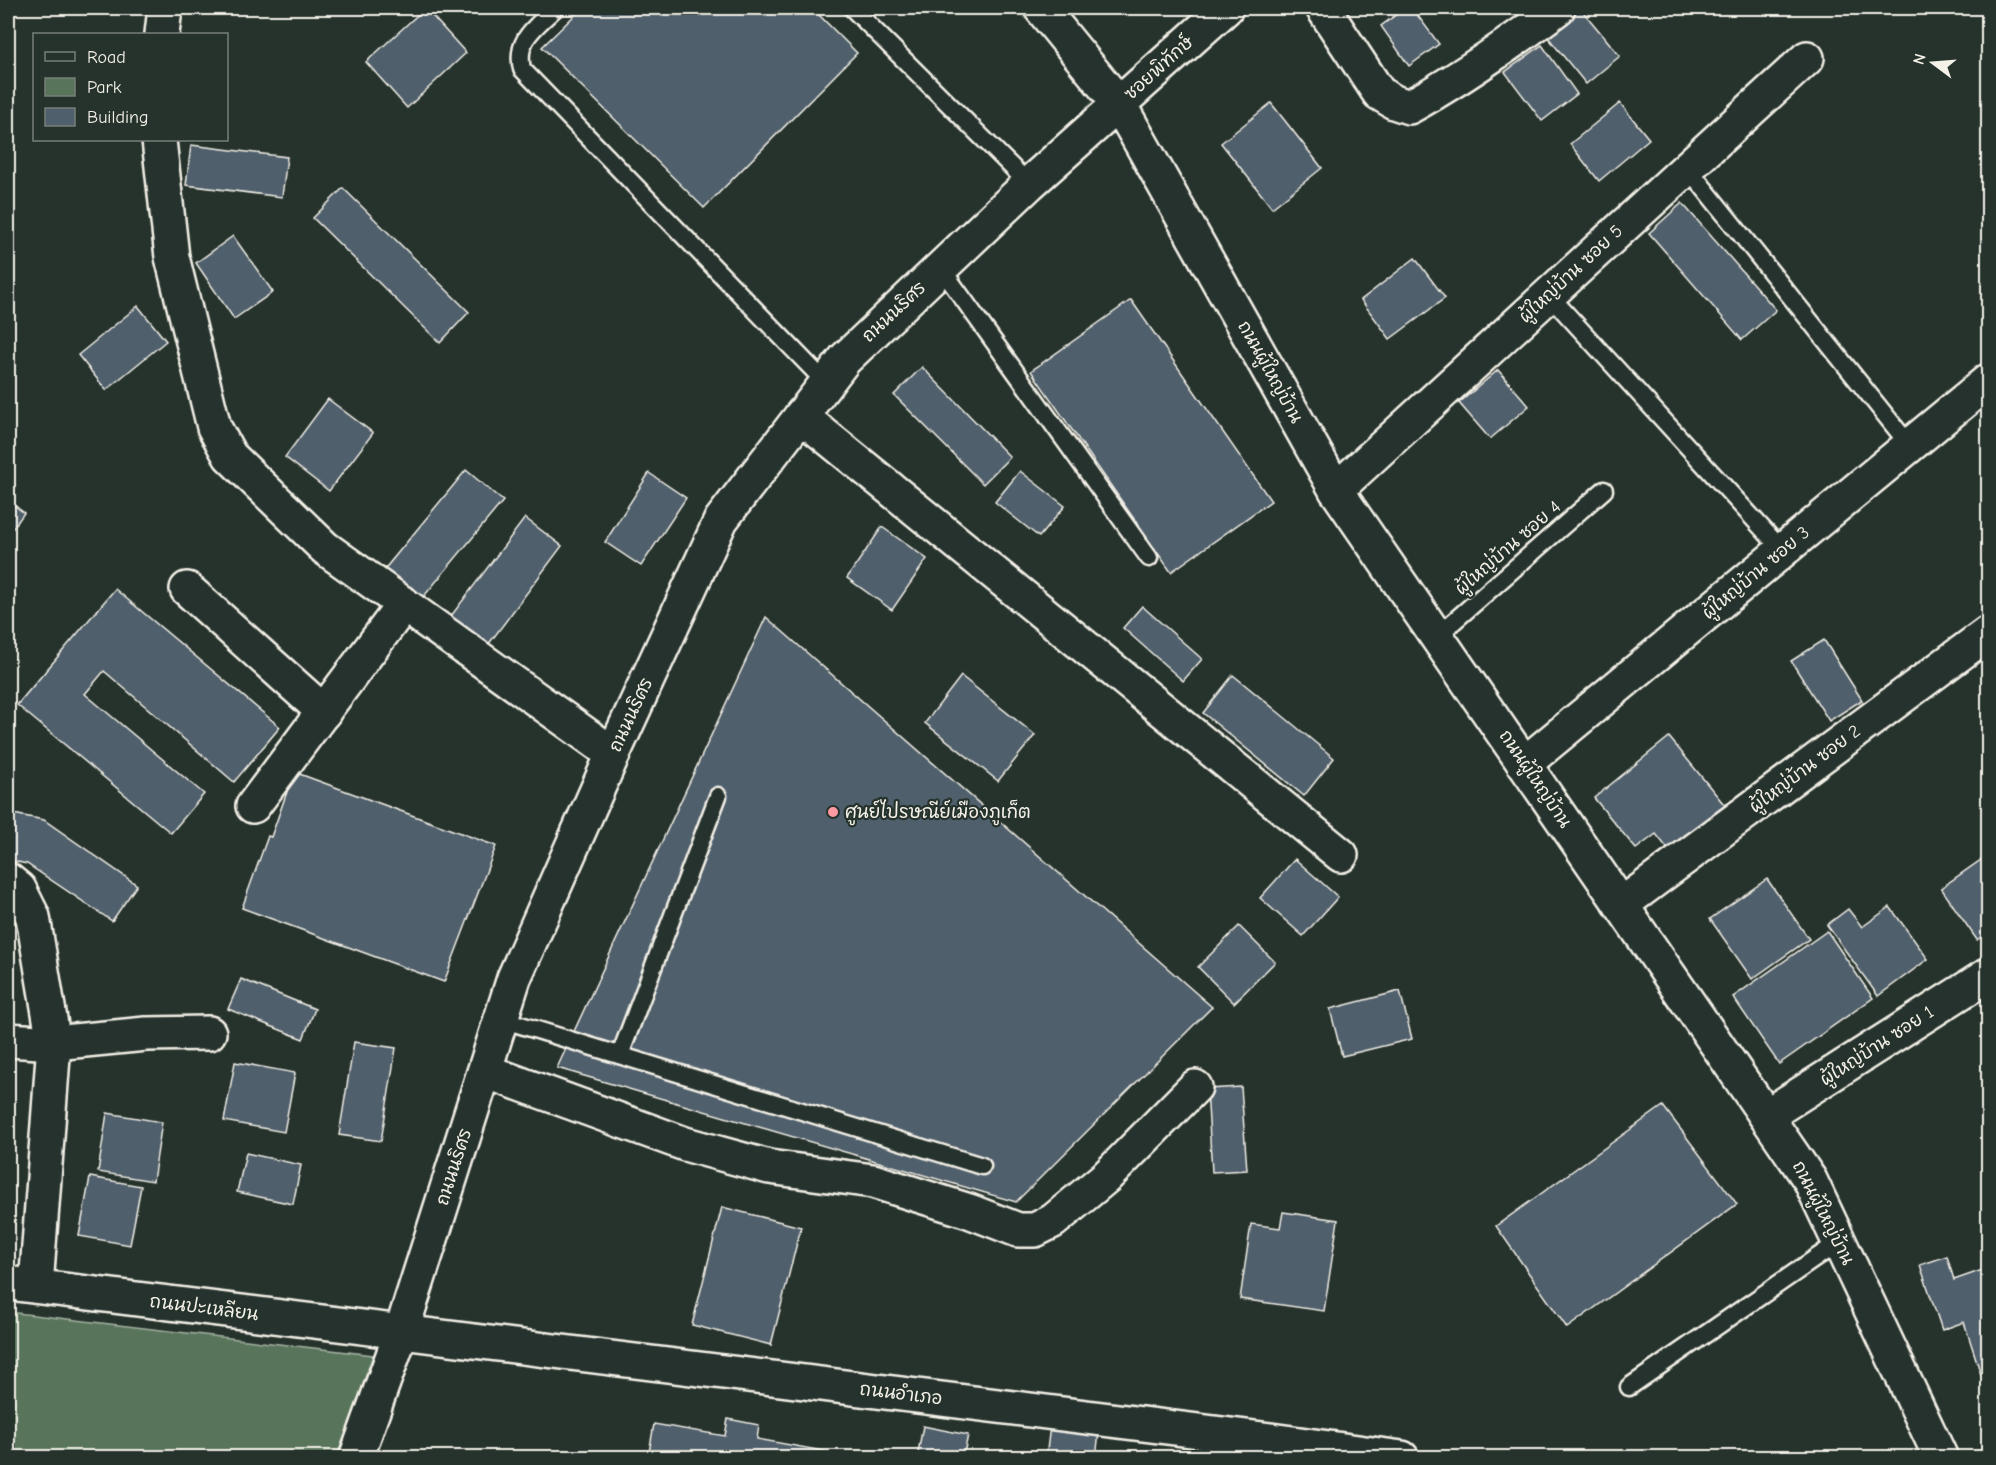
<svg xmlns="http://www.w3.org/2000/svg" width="1996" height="1465" font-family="'Comic Neue','Playpen Sans Thai',sans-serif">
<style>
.green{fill:#58745b;stroke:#a6b2a2;stroke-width:1.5}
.building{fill:#505f6c;stroke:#f4f1e8;stroke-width:1.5}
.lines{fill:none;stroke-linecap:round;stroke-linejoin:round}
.lane-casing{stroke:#f4f1e8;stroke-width:21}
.street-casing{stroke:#f4f1e8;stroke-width:38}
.secondary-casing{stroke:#f4f1e8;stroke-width:38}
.lane{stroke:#26332d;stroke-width:16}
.street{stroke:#26332d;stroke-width:33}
.secondary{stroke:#26332d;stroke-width:33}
.poi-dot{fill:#ff9aa2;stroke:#26332d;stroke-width:2}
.labels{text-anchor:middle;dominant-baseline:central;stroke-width:4.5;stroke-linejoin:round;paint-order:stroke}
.street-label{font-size:18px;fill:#f4f1e8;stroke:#26332d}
.poi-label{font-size:18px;fill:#f4f1e8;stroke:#26332d;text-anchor:start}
</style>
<rect width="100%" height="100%" fill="#26332d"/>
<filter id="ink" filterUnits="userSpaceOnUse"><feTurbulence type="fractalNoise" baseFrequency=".0167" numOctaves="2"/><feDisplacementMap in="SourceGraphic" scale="12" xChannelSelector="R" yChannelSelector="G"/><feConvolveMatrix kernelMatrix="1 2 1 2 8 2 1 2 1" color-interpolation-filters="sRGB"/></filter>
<g filter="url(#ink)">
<polygon class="green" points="8,1312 373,1355 338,1457 8,1457"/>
<g class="building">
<polygon points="425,8 466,53 407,108 366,62"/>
<polygon points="582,8 812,8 857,53 704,208 542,47"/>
<polygon points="1405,8 1412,8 1439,44 1409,66 1381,26"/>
<polygon points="1580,8 1620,56 1586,84 1547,36"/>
<polygon points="1542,45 1577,94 1542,121 1505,72"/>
<polygon points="1271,103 1322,168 1272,208 1221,143"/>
<polygon points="1620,103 1649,139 1599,181 1570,144"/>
<polygon points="191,145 287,157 282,197 186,185"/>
<polygon points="343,188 469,312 440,343 313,218"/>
<polygon points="1682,203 1776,310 1742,340 1649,233"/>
<polygon points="233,236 273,292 234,319 196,263"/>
<polygon points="1415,258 1445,298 1390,339 1361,300"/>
<polygon points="1131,300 1271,501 1171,572 1031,371"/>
<polygon points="138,306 166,341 106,390 78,355"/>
<polygon points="922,367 1010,457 983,484 894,395"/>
<polygon points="1498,370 1529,406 1490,439 1459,403"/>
<polygon points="328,399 373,433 329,491 285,457"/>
<polygon points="466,470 503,501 420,601 383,571"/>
<polygon points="1020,471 1065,506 1039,537 995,502"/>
<polygon points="649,473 686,498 641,566 605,542"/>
<polygon points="8,500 24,513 8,535"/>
<polygon points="525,518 562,546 485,649 448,620"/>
<polygon points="882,527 927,559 892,610 847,578"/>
<polygon points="115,589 280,727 234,782 104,671 85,694 204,794 171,833 17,705"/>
<polygon points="1142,606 1202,659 1183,681 1123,628"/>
<polygon points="766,617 1212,1007 1016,1202 557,1068"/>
<polygon points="1824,640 1862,700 1829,721 1791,661"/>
<polygon points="1233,675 1334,758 1304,796 1203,713"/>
<polygon points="961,676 1035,735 998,781 925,723"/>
<polygon points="1669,737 1727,808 1671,853 1656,834 1636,849 1594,798"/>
<polygon points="294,772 496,846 444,982 242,908 268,836 271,837"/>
<polygon points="8,813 44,820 137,885 112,921 27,864 8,860"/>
<polygon points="1988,855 1988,932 1977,940 1941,888"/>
<polygon points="1295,859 1338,897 1303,936 1260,898"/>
<polygon points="1767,879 1809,939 1752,979 1710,919"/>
<polygon points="1890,907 1928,959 1878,996 1827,925 1848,909 1862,927"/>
<polygon points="1239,926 1275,962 1234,1003 1198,967"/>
<polygon points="1827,931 1873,998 1779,1064 1733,997"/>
<polygon points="241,979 315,1009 303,1039 228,1009"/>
<polygon points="1400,991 1412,1039 1342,1056 1330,1009"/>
<polygon points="354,1042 396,1048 381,1141 339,1135"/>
<polygon points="235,1062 295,1073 284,1132 224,1121"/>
<polygon points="1241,1087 1247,1170 1212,1172 1207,1089"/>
<polygon points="1663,1106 1737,1204 1567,1328 1496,1226"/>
<polygon points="107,1113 162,1122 153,1181 98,1172"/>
<polygon points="246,1153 301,1165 293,1204 237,1192"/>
<polygon points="90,1177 141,1186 130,1245 79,1236"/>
<polygon points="722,1207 801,1227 771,1345 692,1325"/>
<polygon points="1283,1212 1338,1220 1324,1311 1240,1299 1251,1224 1280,1228"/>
<polygon points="1947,1256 1954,1280 1988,1268 1988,1396 1964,1322 1942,1330 1920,1265"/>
<polygon points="728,1419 759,1425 757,1439 829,1452 828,1458 648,1458 654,1424 725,1436"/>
<polygon points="923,1426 968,1435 963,1458 917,1458"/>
<polygon points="1050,1426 1099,1432 1096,1458 1046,1458"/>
</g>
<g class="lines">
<defs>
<g id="lane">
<path d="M555 8C536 27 515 39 522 69L826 383"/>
<polyline points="852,8 1029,184"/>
<polyline points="1687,167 1910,446"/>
<polyline points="941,268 1149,558"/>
<polyline points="1549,295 1783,551"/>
<polyline points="1437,636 1604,490"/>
<polyline points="501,1019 982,1166"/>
<polyline points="620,1055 718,796"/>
<polyline points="1629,1387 1839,1242"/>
</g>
<g id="street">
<polyline points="1041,8 1119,104 1336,490 1810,1180 1941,1458"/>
<path d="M1323 8 1379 93 1394 102 1409 107C1462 78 1510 44 1558 8"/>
<polyline points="162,34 165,8"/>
<polyline points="1119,104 1226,8"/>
<polyline points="159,140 172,257 214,427 230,456 325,548 613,754"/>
<polyline points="801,416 1341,855"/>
<polyline points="1336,490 1807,58"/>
<polyline points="187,589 324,712"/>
<polyline points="1524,764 1988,381"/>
<polyline points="253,806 404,604"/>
<polyline points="8,880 19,889 33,917 54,1043 36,1286"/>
<polyline points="1621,905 1988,633"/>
<polyline points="8,1040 54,1043 146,1034 209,1033"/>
<polyline points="485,1071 685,1144 769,1167 873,1181 969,1211 1018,1230 1035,1230 1053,1221 1106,1177 1195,1087"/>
<polyline points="1766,1116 1988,975"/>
</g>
<g id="secondary">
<polyline points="8,1283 1271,1440 1402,1458"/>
<polyline points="356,1458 401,1333 514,978 613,754 721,520 845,359 1029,184 1119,104"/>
</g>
</defs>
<use href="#lane" class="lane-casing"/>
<use href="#street" class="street-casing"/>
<use href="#secondary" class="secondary-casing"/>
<use href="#lane" class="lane"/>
<use href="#street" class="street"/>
<use href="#secondary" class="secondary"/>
</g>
</g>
<circle class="poi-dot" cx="833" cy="812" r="6"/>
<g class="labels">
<g class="street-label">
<text transform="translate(1159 68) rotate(-42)">ซอยพิทักษ์</text>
<text transform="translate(1571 274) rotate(-43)">ผู้ใหญ่บ้าน ซอย 5</text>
<text transform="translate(894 312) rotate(-43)">ถนนนริศร</text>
<text transform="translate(1270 372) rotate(61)">ถนนผู้ใหญ่บ้าน</text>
<text transform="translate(1508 548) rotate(-41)">ผู้ใหญ่บ้าน ซอย 4</text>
<text transform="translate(1756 573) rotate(-40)">ผู้ใหญ่บ้าน ซอย 3</text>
<text transform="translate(631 715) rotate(-65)">ถนนนริศร</text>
<text transform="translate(1805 769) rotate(-37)">ผู้ใหญ่บ้าน ซอย 2</text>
<text transform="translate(1535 779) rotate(56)">ถนนผู้ใหญ่บ้าน</text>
<text transform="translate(1877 1046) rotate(-33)">ผู้ใหญ่บ้าน ซอย 1</text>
<text transform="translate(454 1167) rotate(-72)">ถนนนริศร</text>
<text transform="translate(1823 1213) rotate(63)">ถนนผู้ใหญ่บ้าน</text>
<text transform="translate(204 1308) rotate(7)">ถนนปะเหลียน</text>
<text transform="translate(901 1394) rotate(7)">ถนนอำเภอ</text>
</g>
<g class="poi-label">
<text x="845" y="812">ศูนย์ไปรษณีย์เมืองภูเก็ต</text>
</g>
</g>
<rect width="1996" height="1465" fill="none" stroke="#26332d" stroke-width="30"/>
<rect x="15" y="15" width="1966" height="1435" fill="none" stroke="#f4f1e8" stroke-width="2" filter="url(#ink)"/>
<rect x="33" y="33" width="195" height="108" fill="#26332d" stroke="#787f78" stroke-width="1.5"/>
<rect x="45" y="52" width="30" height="9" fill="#26332d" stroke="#787f78" stroke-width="1.5"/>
<text x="87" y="63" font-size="18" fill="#f4f1e8">Road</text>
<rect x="45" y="78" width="30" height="18" fill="#58745b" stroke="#787f78" stroke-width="1.5"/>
<text x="87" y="93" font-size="18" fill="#f4f1e8">Park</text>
<rect x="45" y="108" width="30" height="18" fill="#505f6c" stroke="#787f78" stroke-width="1.5"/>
<text x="87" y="123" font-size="18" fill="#f4f1e8">Building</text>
<g transform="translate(1933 63) rotate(286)" stroke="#26332d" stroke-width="4.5" paint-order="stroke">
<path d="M0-4.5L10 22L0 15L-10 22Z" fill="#f4f1e8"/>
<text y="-9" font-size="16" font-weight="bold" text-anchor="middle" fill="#f4f1e8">N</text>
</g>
</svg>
